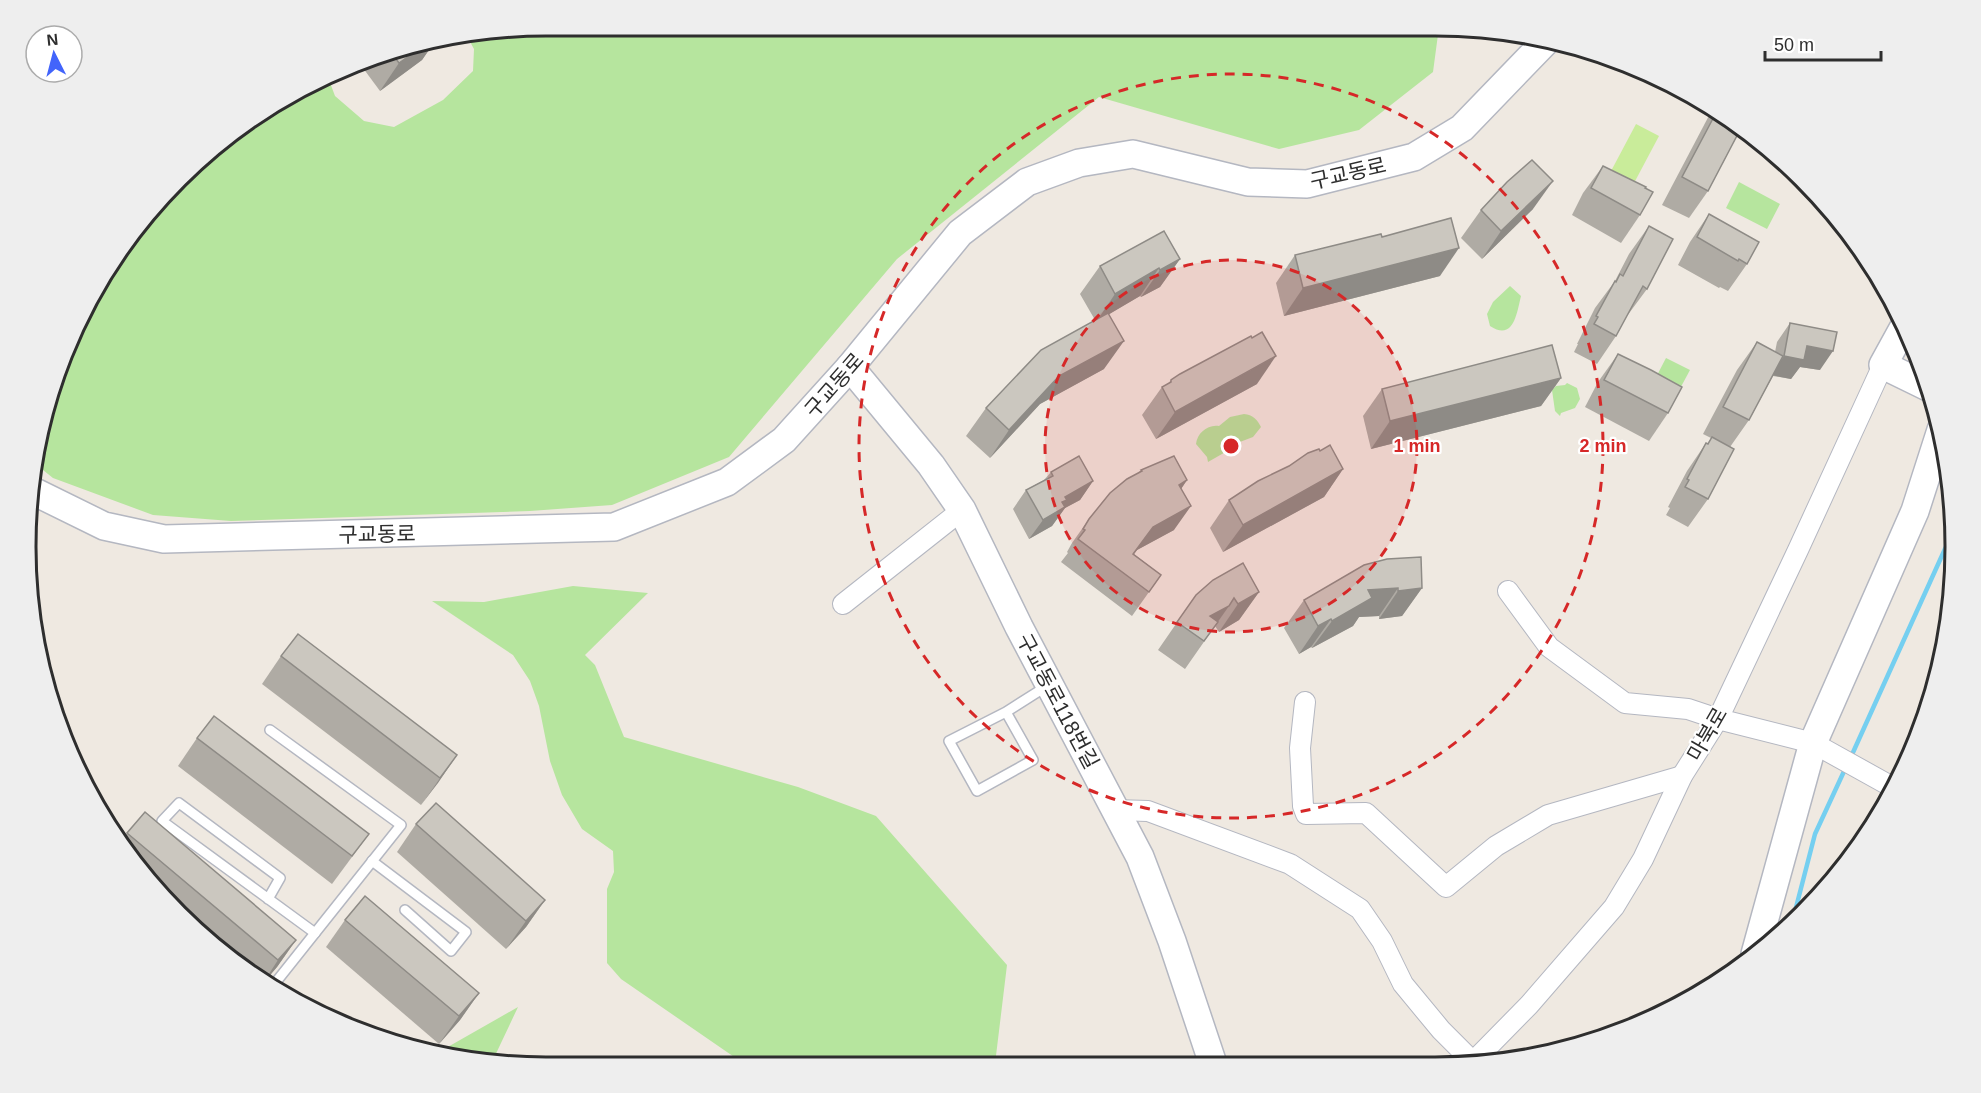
<svg xmlns="http://www.w3.org/2000/svg" width="1981" height="1093" font-family="Helvetica,'Noto Sans KR',sans-serif">
<style>
.green{fill:#b6e59e}
.pitch{fill:#c9ec9a}
.lines{fill:none;stroke-linecap:round;stroke-linejoin:round}
.stream{stroke:#75cff0;stroke-width:4.5}
.lane-casing{stroke:#b4b7c1;stroke-width:12}
.street-casing{stroke:#b4b7c1;stroke-width:22}
.secondary-casing{stroke:#b4b7c1;stroke-width:30}
.lane{stroke:#fff;stroke-width:9}
.street{stroke:#fff;stroke-width:20}
.secondary{stroke:#fff;stroke-width:27}
.wall{fill:#afaba4}
.shaded-wall{fill:#8e8b86}
.building{fill:#cbc7bf;stroke:#8e8b86;stroke-width:1.5}
.ring{fill:none;stroke:#d62828;stroke-width:3;stroke-dasharray:10 8}
.labels{text-anchor:middle;dominant-baseline:central;stroke-width:4.5;stroke-linejoin:round;paint-order:stroke}
.street-label{font-size:21px;fill:#2e2e2e;stroke:#fff}
.rim{fill:none;stroke:#2e2e2e;stroke-width:3}
.centre{fill:#d62828;stroke:#fff;stroke-width:3}
.ring-label{font-size:18px;text-anchor:middle;font-weight:bold;fill:#d62828;stroke:#fff;stroke-width:4.5;stroke-linejoin:round;paint-order:stroke}
</style>
<rect width="100%" height="100%" fill="#efe9e1"/>
<g class="green">
<polygon points="547,26 1439,27 1433,72 1359,130 1279,149 1099,97 897,259 729,457 612,505 530,511 231,521 153,515 53,478 38,466 43,411 114,257 230,133 329,80 335,96 364,121 394,127 443,100 473,71 474,49 468,38"/>
<polygon points="1739,182 1780,204 1767,229 1726,208"/>
<path d="M1510 286 1521 296C1517 312 1514 342 1490 326L1487 314 1493 302Z"/>
<polygon points="1666,358 1690,370 1676,396 1653,383"/>
<polygon points="1567,383 1577,388 1580,399 1575,408 1561,413 1560,416 1555,411 1552,390 1556,386 1565,385"/>
<path d="M1244 414C1253 415 1257 419 1261 427L1253 437 1232 445 1229 450 1208 462 1207 457 1196 444C1197 433 1208 424 1219 426L1230 417Z"/>
<polygon points="573,586 648,593 585,655 595,665 624,737 798,787 876,816 1007,965 995,1064 1073,1057 1073,1065 737,1066 740,1061 621,979 607,963 607,889 614,872 613,851 582,829 562,795 550,761 539,706 530,681 513,655 432,601 484,602"/>
<polygon points="518,1007 492,1062 433,1051 446,1048"/>
</g>
<polygon class="pitch" points="1636,124 1659,136 1633,185 1610,173"/>
<g class="lines">
<g class="stream">
<polyline points="1850,759 1954,529"/>
<polyline points="1792,923 1815,834 1846,767"/>
</g>
<defs>
<g id="lane">
<polyline points="1006,712 1033,760 977,791 949,741 1006,712 1047,686"/>
<polyline points="270,730 401,825 272,987"/>
<polyline points="372,861 466,932 451,951 405,910"/>
<polyline points="268,899 280,878 179,803 162,821 315,933"/>
</g>
<g id="street">
<polyline points="1508,591 1549,647 1625,703 1688,709 1718,719 1813,743 1894,788"/>
<polyline points="843,604 962,510"/>
<polyline points="1305,702 1300,748 1303,806 1306,814 1366,813 1446,887 1496,846 1548,815 1682,776"/>
<polyline points="1115,810 1148,811 1290,864 1360,909 1382,941 1403,984 1441,1030 1473,1062"/>
<polyline points="1472,1063 1529,1005 1614,907 1643,859 1682,776 1718,719 1798,550 1883,365"/>
</g>
<g id="secondary">
<polyline points="1905,325 1883,365 1928,387"/>
<polyline points="850,367 931,465 962,510 1019,627 1140,857 1172,941 1213,1064"/>
<polyline points="35,492 104,526 164,539 614,527 727,482 784,440 850,367 960,233 1027,182 1079,163 1133,154 1248,182 1307,184 1414,157 1462,128 1545,42"/>
<polyline points="1755,954 1813,743 1915,511 1941,430"/>
</g>
</defs>
<use href="#lane" class="lane-casing"/>
<use href="#street" class="street-casing"/>
<use href="#secondary" class="secondary-casing"/>
<use href="#lane" class="lane"/>
<use href="#street" class="street"/>
<use href="#secondary" class="secondary"/>
</g>
<g class="wall">
<polygon points="433,44 422,60 380,91 360,64 379,53"/>
<polygon points="1713,108 1741,128 1708,191 1689,218 1662,205"/>
<polygon points="1603,166 1640,215 1621,243 1572,215 1583,193"/>
<polygon points="1533,209 1482,259 1461,238 1481,210"/>
<polygon points="1709,214 1747,264 1728,291 1720,287 1719,288 1678,265 1690,242"/>
<polygon points="1649,226 1647,289 1627,316 1616,336 1597,364 1574,352 1578,344 1577,344 1595,308 1615,281 1629,254"/>
<polygon points="1382,237 1440,276 1284,316 1276,283 1295,255"/>
<polygon points="1180,259 1160,287 1141,297 1140,296 1109,314 1104,369 1040,404 990,458 966,436 986,408 1095,320 1080,294 1100,266"/>
<polygon points="1790,323 1820,370 1800,367 1791,379 1773,376 1749,420 1730,447 1708,499 1688,527 1666,515 1670,508 1668,507 1687,471 1706,443 1707,444 1711,438 1703,434 1737,370 1757,342 1775,352 1777,342"/>
<polygon points="1618,354 1668,413 1649,441 1585,407 1598,382"/>
<polygon points="1561,378 1541,406 1371,449 1363,416 1382,389"/>
<polygon points="1171,380 1257,384 1156,439 1142,415 1162,387 1168,384"/>
<polygon points="1320,451 1343,469 1324,497 1223,552 1210,528 1229,500"/>
<polygon points="1141,470 1187,480 1181,489 1174,530 1137,550 1134,554 1161,575 1132,616 1061,562 1068,553 1067,552 1072,543 1089,519"/>
<polygon points="1051,472 1093,481 1080,500 1065,508 1052,526 1029,539 1013,509 1026,490 1044,480"/>
<polygon points="1364,565 1422,588 1402,616 1379,619 1379,616 1359,617 1353,626 1312,648 1311,647 1299,654 1284,628 1304,600"/>
<polygon points="1259,592 1239,620 1219,632 1215,626 1185,669 1158,650 1196,595"/>
<polygon points="281,656 457,755 421,805 262,684"/>
<polygon points="197,738 369,834 332,884 178,766"/>
<polygon points="416,824 545,900 526,927 506,949 397,852"/>
<polygon points="127,833 296,940 277,967 265,981 155,890 123,839"/>
<polygon points="345,920 479,993 460,1020 439,1044 326,947"/>
</g>
<g class="shaded-wall">
<polygon points="433,44 422,60 380,91 399,63 423,46"/>
<polygon points="1553,181 1533,209 1482,259 1501,231"/>
<polygon points="1459,248 1440,276 1284,316 1303,288"/>
<polygon points="1180,259 1160,287 1141,297 1160,270"/>
<polygon points="1159,268 1140,296 1096,322 1115,294"/>
<polygon points="1124,341 1104,369 1040,404 990,458 1009,430 1059,376"/>
<polygon points="1807,346 1833,351 1820,370 1800,367 1791,379 1771,375 1784,356"/>
<polygon points="1276,356 1257,384 1156,439 1175,412"/>
<polygon points="1561,378 1541,406 1371,449 1390,421"/>
<polygon points="1343,469 1324,497 1223,552 1243,525"/>
<polygon points="1187,480 1171,504 1179,485"/>
<polygon points="1093,481 1080,500 1065,508 1052,526 1029,539 1043,520 1065,497"/>
<polygon points="1191,506 1174,530 1137,550 1121,571 1153,527"/>
<polygon points="1398,588 1379,616 1359,617 1353,626 1312,648 1332,621 1368,590"/>
<polygon points="1422,588 1402,616 1379,619 1398,591"/>
<polygon points="1259,592 1239,620 1219,632 1238,604"/>
<polygon points="1229,606 1210,633 1210,616"/>
<polygon points="1331,619 1311,647 1299,654 1318,626"/>
<polygon points="457,755 438,783 421,805 440,778"/>
<polygon points="545,900 526,927 506,949 526,921"/>
<polygon points="296,940 277,967 265,981 265,980 278,960"/>
<polygon points="479,993 460,1020 439,1044 459,1016"/>
</g>
<g class="building">
<polygon points="423,46 399,63 390,51"/>
<polygon points="1717,111 1741,128 1708,191 1682,177"/>
<polygon points="1532,160 1553,181 1501,231 1481,210 1507,182"/>
<polygon points="1603,166 1646,187 1645,188 1653,192 1640,215 1591,188"/>
<polygon points="1709,214 1759,242 1747,264 1739,259 1738,261 1697,237"/>
<polygon points="1451,218 1459,248 1303,288 1295,255 1381,234 1382,237"/>
<polygon points="1649,226 1673,239 1647,289 1643,286 1616,336 1594,324 1598,317 1596,316 1615,281 1616,282 1620,274 1623,276"/>
<polygon points="1164,231 1180,259 1160,270 1159,268 1115,294 1100,266"/>
<polygon points="1108,313 1124,341 1059,376 1009,430 986,408 1041,350"/>
<polygon points="1790,323 1837,332 1833,351 1807,346 1804,360 1784,356"/>
<polygon points="1262,332 1276,356 1175,412 1162,387 1171,382 1171,380 1180,374 1251,336 1252,338"/>
<polygon points="1757,342 1783,356 1749,420 1723,407"/>
<polygon points="1552,345 1561,378 1390,421 1382,389"/>
<polygon points="1618,354 1651,370 1682,387 1668,413 1604,380"/>
<polygon points="1712,437 1734,449 1708,499 1685,487 1689,480 1687,479 1706,443 1708,444"/>
<polygon points="1330,445 1343,469 1243,525 1229,500 1258,481 1289,466 1308,453 1319,449 1320,451"/>
<polygon points="1079,456 1093,481 1065,497 1067,500 1062,502 1065,507 1043,520 1026,490 1053,476 1051,472"/>
<polygon points="1174,456 1187,480 1179,485 1191,506 1153,527 1133,554 1161,575 1149,592 1078,539 1085,530 1083,529 1089,519 1110,493 1127,479 1142,471 1141,470"/>
<polygon points="1421,557 1422,588 1398,591 1398,588 1368,590 1372,598 1332,621 1331,619 1318,626 1304,600 1364,565 1387,559"/>
<polygon points="1243,563 1259,592 1238,604 1234,598 1229,606 1210,616 1218,622 1204,641 1177,622 1196,595 1213,580"/>
<polygon points="298,634 457,755 440,778 281,656"/>
<polygon points="214,716 369,834 352,856 197,738"/>
<polygon points="436,803 545,900 526,921 416,824"/>
<polygon points="145,812 296,940 278,960 127,833"/>
<polygon points="365,896 479,993 459,1016 345,920"/>
</g>
<circle cx="1231" cy="446" r="186" fill="#d62828" fill-opacity=".12"/>
<g class="ring">
<circle cx="1231" cy="446" r="186"/>
<circle cx="1231" cy="446" r="372"/>
</g>
<g class="labels">
<g class="street-label">
<text transform="translate(1348 173) rotate(-13)">구교동로</text>
<text transform="translate(834 385) rotate(-49)">구교동로</text>
<text transform="translate(377 534) rotate(-1)">구교동로</text>
<text transform="translate(1058 701) rotate(62)">구교동로118번길</text>
<text transform="translate(1707 734) rotate(-60)">마북로</text>
</g>
</g>
<path d="M0 0H1981V1093H0ZM546 36H1435A510 510 0 0 1 1945 546V547A510 510 0 0 1 1435 1057H546A510 510 0 0 1 36 547V546A510 510 0 0 1 546 36Z" fill="#eee" fill-rule="evenodd"/>
<path class="rim" d="M546 36H1435A510 510 0 0 1 1945 546V547A510 510 0 0 1 1435 1057H546A510 510 0 0 1 36 547V546A510 510 0 0 1 546 36Z"/>
<circle cx="1231" cy="446" r="9" class="centre"/>
<g class="ring-label">
<text x="1417" y="452">1 min</text>
<text x="1603" y="452">2 min</text>
</g>
<g transform="translate(54 54) rotate(354)"><circle r="28" fill="#ffffff" stroke="#ababab" stroke-width="1.5"/>
<path d="M0-4.5L10 22L0 15L-10 22Z" fill="#4264fb"/>
<text y="-9" font-size="16" font-weight="bold" text-anchor="middle" fill="#2e2e2e">N</text>
</g>
<path d="M1765 51v9h116v-9" fill="none" stroke="#2e2e2e" stroke-width="3"/>
<text x="1774" y="51" font-size="18" fill="#2e2e2e" stroke="#ffffff" stroke-width="4.5" paint-order="stroke">50 m</text>
</svg>
